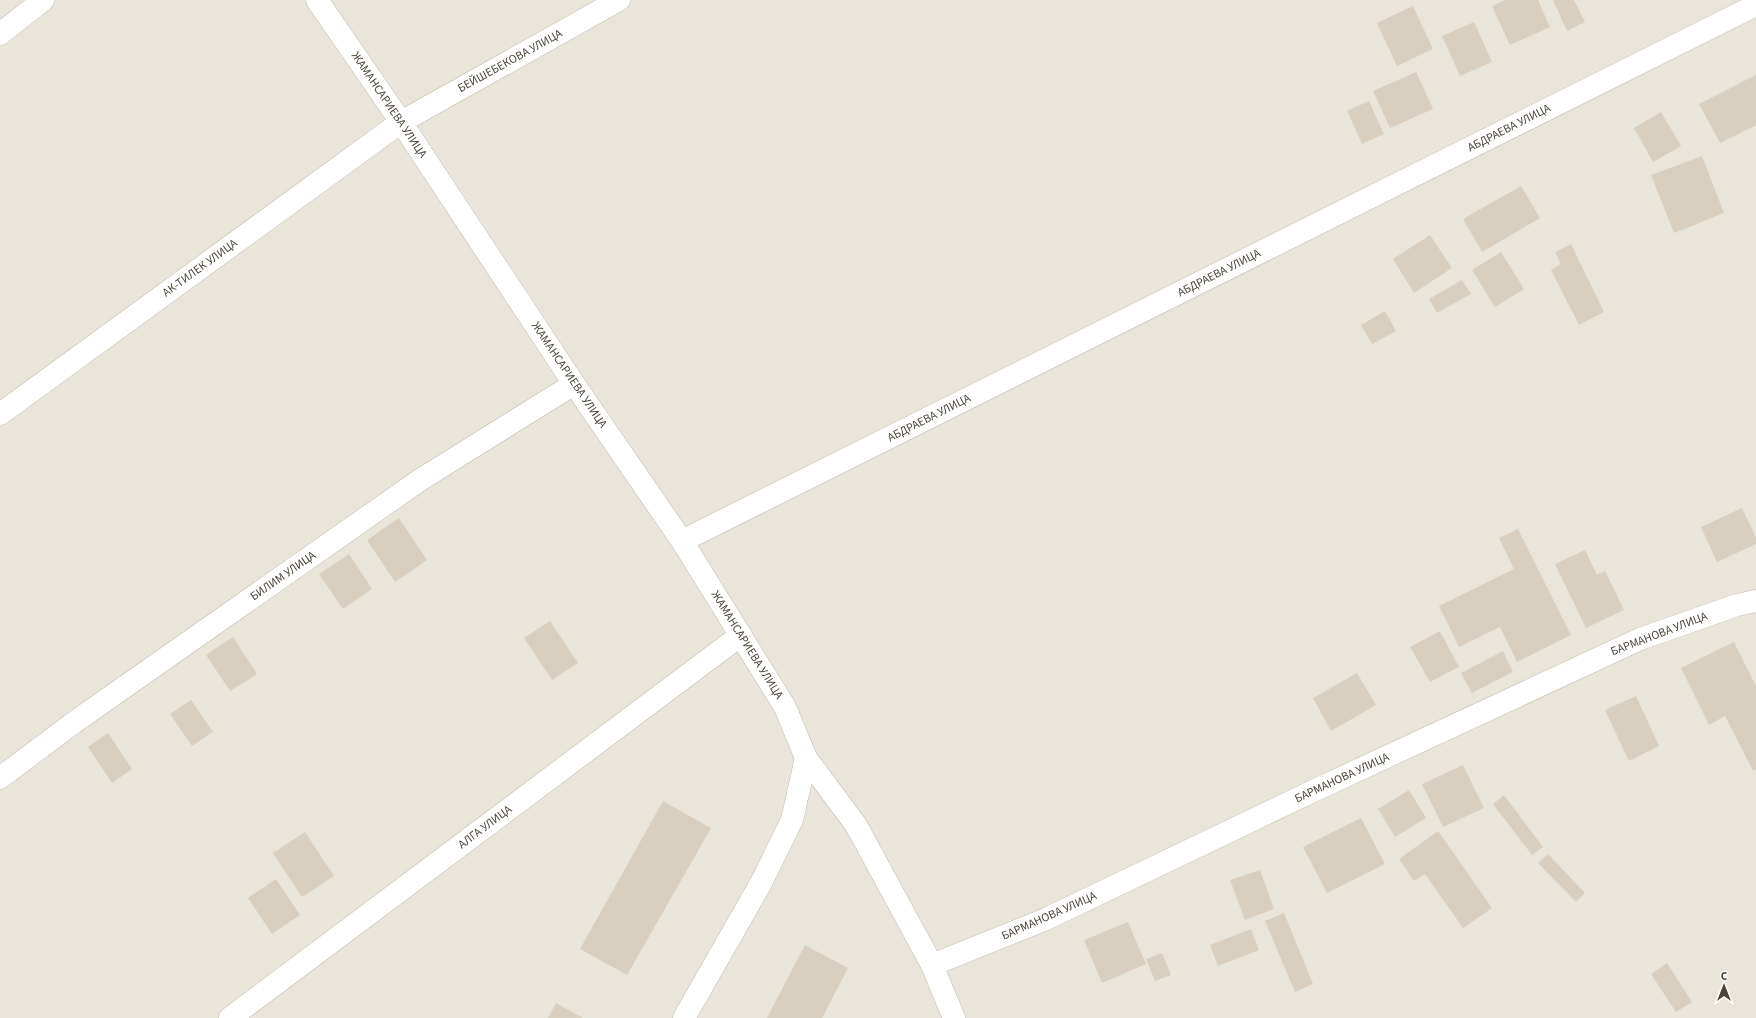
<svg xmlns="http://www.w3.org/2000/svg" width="1756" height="1018" font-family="'Source Sans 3',sans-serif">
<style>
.residential{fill:#eae5da}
.building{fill:#d8cfc1}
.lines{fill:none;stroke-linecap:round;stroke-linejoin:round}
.minor-casing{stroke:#c2bbae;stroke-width:23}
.minor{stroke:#fff;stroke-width:22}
.labels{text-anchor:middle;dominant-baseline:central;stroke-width:4;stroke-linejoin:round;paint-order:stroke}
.street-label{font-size:12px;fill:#4b4439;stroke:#fff}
</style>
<rect width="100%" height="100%" fill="#f6f3ec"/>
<rect class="residential" x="0" y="0" width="1756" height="1018"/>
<g class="building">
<polygon points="1505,0 1538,0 1550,27 1510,45 1492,6"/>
<polygon points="1553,0 1574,0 1585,22 1567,31"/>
<polygon points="1413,6 1433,49 1397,66 1377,23"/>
<polygon points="1474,22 1492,62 1460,76 1442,36"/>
<polygon points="1416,72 1433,109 1390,128 1373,91"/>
<polygon points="1756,75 1756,125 1720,143 1699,104"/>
<polygon points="1369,101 1384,134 1362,144 1347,111"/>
<polygon points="1661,112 1681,146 1653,162 1634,128"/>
<polygon points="1702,156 1724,213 1674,233 1651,175"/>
<polygon points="1521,186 1540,218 1482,252 1463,219"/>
<polygon points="1430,235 1452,268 1414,293 1393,259"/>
<polygon points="1571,244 1604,312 1579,325 1551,270 1561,264 1555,252"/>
<polygon points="1501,252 1524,289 1495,307 1472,270"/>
<polygon points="1462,280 1471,294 1437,313 1429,299"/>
<polygon points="1385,311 1396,331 1372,344 1361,325"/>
<polygon points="1742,508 1756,538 1756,544 1717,562 1701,527"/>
<polygon points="399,518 427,560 395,582 367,540"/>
<polygon points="1518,529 1571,635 1517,662 1500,627 1459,647 1439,606 1514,569 1499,538"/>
<polygon points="1585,550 1597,575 1605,571 1624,610 1586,628 1555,564"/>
<polygon points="349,554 372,589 343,609 319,574"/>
<polygon points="550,621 578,663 552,680 524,638"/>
<polygon points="1440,631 1459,667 1430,682 1410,647"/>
<polygon points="233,637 257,674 230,691 206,655"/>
<polygon points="1734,642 1756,686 1756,769 1753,771 1725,716 1709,725 1681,668"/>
<polygon points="1503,651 1513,672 1472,693 1461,673"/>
<polygon points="1357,673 1376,705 1331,731 1313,698"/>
<polygon points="1636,696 1659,746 1629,761 1605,710"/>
<polygon points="191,700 213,732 192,746 170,714"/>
<polygon points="108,733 132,769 112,783 88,747"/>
<polygon points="1463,765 1484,808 1443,827 1422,784"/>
<polygon points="1409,790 1426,818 1395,837 1378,809"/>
<polygon points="1504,795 1543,847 1532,855 1493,804"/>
<polygon points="663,801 711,828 627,975 580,949"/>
<polygon points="1361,818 1385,864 1327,893 1303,847"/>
<polygon points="1438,831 1492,908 1463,928 1425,874 1414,881 1399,859"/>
<polygon points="305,832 334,876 302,897 273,853"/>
<polygon points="1548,854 1585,893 1576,902 1538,863"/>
<polygon points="1260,870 1274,909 1245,920 1230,880"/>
<polygon points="276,879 300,915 272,934 248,898"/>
<polygon points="1284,913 1313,984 1295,992 1265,921"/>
<polygon points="1128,922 1146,964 1102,983 1084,940"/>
<polygon points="1251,929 1259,950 1218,966 1210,945"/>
<polygon points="805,945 848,968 822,1018 767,1018"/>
<polygon points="1162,953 1171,975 1155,981 1146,959"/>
<polygon points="1667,963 1692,1002 1676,1012 1651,974"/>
<polygon points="556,1003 583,1018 548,1018"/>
</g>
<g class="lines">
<defs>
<g id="minor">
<polyline points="317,0 401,122 574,384 682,541 785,707 806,758 856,825 932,965 954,1018"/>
<polyline points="0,34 43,0"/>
<polyline points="0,414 401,122 619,0"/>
<polyline points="682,541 1756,5"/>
<polyline points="0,778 76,721 420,480 574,384"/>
<polyline points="932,965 1046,919 1311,792 1640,639 1737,605 1756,601"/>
<polyline points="230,1018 741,635"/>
<polyline points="684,1018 761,883 792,820 806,758"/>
</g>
</defs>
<use href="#minor" class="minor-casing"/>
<use href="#minor" class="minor"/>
</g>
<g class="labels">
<g class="street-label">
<text transform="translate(510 61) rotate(-29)">БЕЙШЕБЕКОВА УЛИЦА</text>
<text transform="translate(389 105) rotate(56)">ЖАМАНСАРИЕВА УЛИЦА</text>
<text transform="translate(1509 128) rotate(-27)">АБДРАЕВА УЛИЦА</text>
<text transform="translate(200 268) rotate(-36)">АК-ТИЛЕК УЛИЦА</text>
<text transform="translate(1219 273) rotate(-27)">АБДРАЕВА УЛИЦА</text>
<text transform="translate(569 375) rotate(56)">ЖАМАНСАРИЕВА УЛИЦА</text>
<text transform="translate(929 418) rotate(-27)">АБДРАЕВА УЛИЦА</text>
<text transform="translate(283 576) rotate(-35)">БИЛИМ УЛИЦА</text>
<text transform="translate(1659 634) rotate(-21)">БАРМАНОВА УЛИЦА</text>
<text transform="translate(747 645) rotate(58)">ЖАМАНСАРИЕВА УЛИЦА</text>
<text transform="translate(1342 778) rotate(-25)">БАРМАНОВА УЛИЦА</text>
<text transform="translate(485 827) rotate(-37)">АЛГА УЛИЦА</text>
<text transform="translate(1049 916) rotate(-24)">БАРМАНОВА УЛИЦА</text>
</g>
</g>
<g transform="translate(1724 986)" stroke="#ffffff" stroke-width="3" paint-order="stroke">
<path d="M0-3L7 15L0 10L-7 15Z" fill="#4b4439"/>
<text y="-6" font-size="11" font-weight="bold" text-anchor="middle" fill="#4b4439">С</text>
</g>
</svg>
